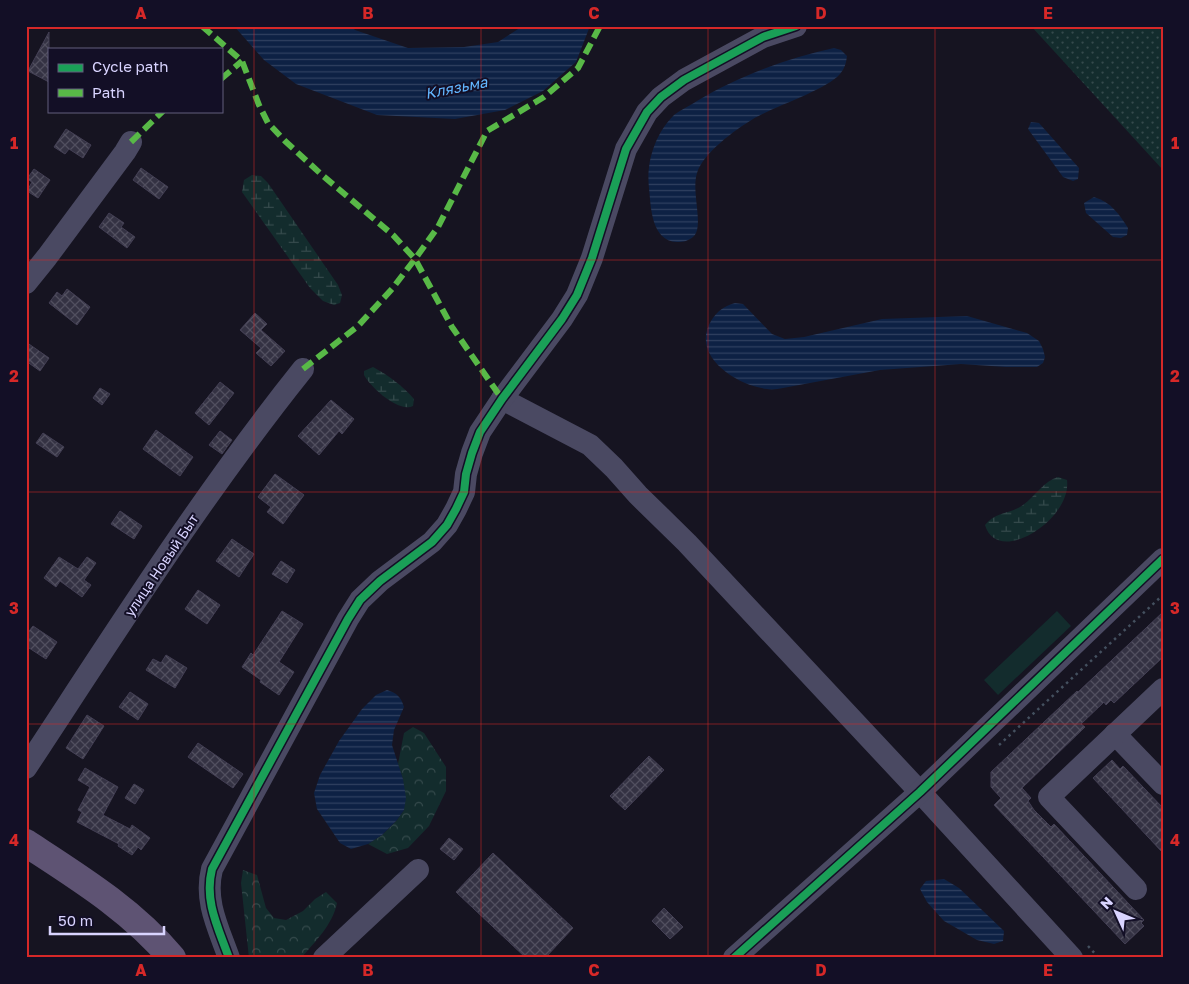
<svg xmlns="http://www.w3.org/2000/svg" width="1189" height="984" font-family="'Golos Text',sans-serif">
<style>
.grass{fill:#132c2d}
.forest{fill:url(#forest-crowns)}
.wetland{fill:url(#wetland-marsh)}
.garden{fill:url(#garden-dots)}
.water{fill:url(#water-rules)}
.building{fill:url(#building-cross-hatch);stroke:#433f54}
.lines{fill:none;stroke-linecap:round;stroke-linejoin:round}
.path{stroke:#44505f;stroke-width:2.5;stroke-dasharray:2.5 4;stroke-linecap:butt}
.minor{stroke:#4a4962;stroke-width:22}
.major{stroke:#5e5373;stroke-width:28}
.quiet{stroke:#58b947;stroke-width:6;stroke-dasharray:12 6;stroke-linecap:butt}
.cycleway-casing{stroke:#130f26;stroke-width:11}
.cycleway{stroke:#1a9f57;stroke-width:8}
.grid{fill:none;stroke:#d62828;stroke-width:1;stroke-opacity:0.55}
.labels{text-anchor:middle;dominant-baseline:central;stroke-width:4;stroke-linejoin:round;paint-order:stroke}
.street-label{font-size:14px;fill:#d9d4ff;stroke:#130f26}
.water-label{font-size:15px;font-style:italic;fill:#62b6ff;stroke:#130f26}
.neatline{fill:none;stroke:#d62828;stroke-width:2}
.grid-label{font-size:16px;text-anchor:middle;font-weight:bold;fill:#d62828}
</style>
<defs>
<pattern id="forest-crowns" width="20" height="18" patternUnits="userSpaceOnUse" patternTransform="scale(1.25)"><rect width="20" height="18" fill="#132c2d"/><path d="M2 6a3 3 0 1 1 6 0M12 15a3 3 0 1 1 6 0" fill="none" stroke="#354a4c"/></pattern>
<pattern id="wetland-marsh" width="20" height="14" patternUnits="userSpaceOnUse" patternTransform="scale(1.25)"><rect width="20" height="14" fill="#132c2d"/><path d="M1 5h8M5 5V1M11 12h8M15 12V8" fill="none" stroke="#354a4c"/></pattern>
<pattern id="garden-dots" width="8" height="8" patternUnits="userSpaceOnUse" patternTransform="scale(1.25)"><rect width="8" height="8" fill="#132c2d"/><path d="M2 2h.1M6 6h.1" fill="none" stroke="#354a4c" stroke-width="1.8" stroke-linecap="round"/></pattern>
<pattern id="water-rules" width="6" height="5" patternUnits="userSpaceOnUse" patternTransform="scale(1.25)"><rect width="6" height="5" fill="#0d2144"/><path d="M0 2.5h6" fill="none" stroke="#304060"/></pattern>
<pattern id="building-cross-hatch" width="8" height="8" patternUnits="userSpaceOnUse" patternTransform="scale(1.25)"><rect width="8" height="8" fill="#343243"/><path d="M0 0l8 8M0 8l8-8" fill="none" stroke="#514f5f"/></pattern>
</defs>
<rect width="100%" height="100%" fill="#161421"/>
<polygon class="grass" points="1057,611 1071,626 998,695 984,680"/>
<g class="forest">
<polygon points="413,727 424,733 446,767 446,791 429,826 408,848 387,854 368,844 382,835 397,820 404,810 403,779 398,764 404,733"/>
<path d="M243 870 257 875 266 908 274 918 286 920 303 911 315 899 326 892 337 903C333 924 315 942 301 958H249L241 883Z"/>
</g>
<g class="wetland">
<polygon points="252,175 261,176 268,183 338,285 342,295 340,303 334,305 323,301 310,288 242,192 244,180"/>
<path d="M373 367C388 375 403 386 414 399L413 406C399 413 371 388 364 375V371Z"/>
<path d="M1058 477 1067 480C1072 520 997 567 985 525 995 512 1011 514 1023 505 1035 496 1044 481 1058 477Z"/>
</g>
<polygon class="garden" points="1031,26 1163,26 1163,170"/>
<g class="water">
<polygon points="234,26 351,26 355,30 408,48 464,47 498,42 523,26 590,26 576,62 543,91 505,110 455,119 377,115 296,84 264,60"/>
<path d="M834 48 841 50 847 56C846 63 845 68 840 74 826 90 775 106 753 119 735 130 703 153 697 173 691 192 704 225 694 236 689 241 683 242 677 242 651 241 651 207 649 188 646 162 655 134 674 115 680 110 690 106 697 101 737 77 787 58 834 48Z"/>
<polygon points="1031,122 1039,123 1079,168 1078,179 1073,181 1063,177 1028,129"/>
<path d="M1094 197C1111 202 1119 214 1128 228L1127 235 1121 238 1113 237 1086 213 1084 203Z"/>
<path d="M735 303 743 304 772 334 785 339 804 337 882 319 967 316 1027 333 1039 341 1043 349 1045 357 1043 363 1037 367H1006L961 364 880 370 783 388C778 389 772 390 767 389 737 386 690 356 711 321 717 311 724 306 735 303Z"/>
<path d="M387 690C397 693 401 697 404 707L394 730 392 745 403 779 406 798 404 810 397 820 382 835 368 844 351 849 340 843 317 809 314 793 320 775 339 741 362 709 376 695Z"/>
<polygon points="944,879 959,888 1004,931 1003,941 994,944 977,940 944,921 927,902 920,889 926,881"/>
</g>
<g class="building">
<polygon points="49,32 49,82 28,71"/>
<polygon points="66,129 91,145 83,158 69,149 65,154 54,147"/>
<polygon points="141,168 168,187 159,199 133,180"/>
<polygon points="34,169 50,180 38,198 27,191 32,182 27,179"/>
<polygon points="109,213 124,223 121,227 135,237 127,248 99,227"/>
<polygon points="67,289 90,307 77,325 49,303 57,292 62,296"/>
<polygon points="255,313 267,324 261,330 285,351 271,366 256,353 261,348 240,330"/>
<polygon points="26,342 49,358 40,371 26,361"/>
<polygon points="220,382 234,393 209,425 195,413"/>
<polygon points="100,388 110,394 102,405 93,398"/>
<polygon points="331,400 354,419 342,434 339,431 319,455 298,436"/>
<polygon points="156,430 193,457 180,476 143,449"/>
<polygon points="220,431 232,440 222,454 209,445"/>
<polygon points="43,433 64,447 57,457 36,443"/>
<polygon points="275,474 304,495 283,524 267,512 271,507 258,497"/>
<polygon points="120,511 142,526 134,539 111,524"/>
<polygon points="232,539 254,554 239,577 216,561"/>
<polygon points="59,557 78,569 87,557 96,563 84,580 91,585 82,597 60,581 56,587 44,578"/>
<polygon points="281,561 295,570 287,583 272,574"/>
<polygon points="198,590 220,605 207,624 185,609"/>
<polygon points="282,611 303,624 279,662 294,672 279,695 260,682 261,680 242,667 251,653 253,655"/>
<polygon points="1163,612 1163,657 1114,703 1111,700 1106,705 1104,702 1081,724 1085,727 1022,788 1031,798 1028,801 1034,810 1051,827 1054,824 1144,920 1141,923 1144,926 1125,944 994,805 1001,798 991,787 991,772 1077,691 1078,692"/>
<polygon points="33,626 57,642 46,659 26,646 26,635"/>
<polygon points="166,655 187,668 175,688 146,670 153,659 161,663"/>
<polygon points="130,692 148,704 138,720 119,707"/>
<polygon points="87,715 104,726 83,759 66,748"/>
<polygon points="198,743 243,774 233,788 188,757"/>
<polygon points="649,756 664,770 625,810 610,796"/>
<polygon points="1112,760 1120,769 1123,766 1163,808 1163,853 1093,778"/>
<polygon points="85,768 118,787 103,815 130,829 132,825 150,838 141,850 138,847 132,855 118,846 119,844 77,822 82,812 78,810 90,787 78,780"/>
<polygon points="134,784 144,790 135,804 125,798"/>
<polygon points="449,838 463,849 454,860 440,849"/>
<polygon points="493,853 573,928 545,958 526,958 456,892"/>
<polygon points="664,908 683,927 670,939 652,921"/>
</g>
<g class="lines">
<g class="path">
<polyline points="999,745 1163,595"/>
<polyline points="1088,946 1099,958"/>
</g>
<g class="minor">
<polyline points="26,283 47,257 125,152 131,142"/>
<polyline points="502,399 590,445 614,468 638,495 687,543 920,792 1072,958"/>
<polyline points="1115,734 1163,784"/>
<path d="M26 768C115 633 202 495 303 369"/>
<polyline points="1136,889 1049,797 1163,689"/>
<path d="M229 958C218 927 204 901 212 869L348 619 360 600 380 581 432 542 447 525 456 509 464 492 466 474 472 453 480 432 502 399 562 319 577 295 592 258 626 149 647 112 661 97 684 80 763 37 796 26"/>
<polyline points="324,958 418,870"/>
<polyline points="734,958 920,792 1163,559"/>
</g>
<path class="major" d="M26 843C78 877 132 910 172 958"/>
<g class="quiet">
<polyline points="202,26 242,61 259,105 268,123 285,141 322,175 393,235 415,259 452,327 502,399"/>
<polyline points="221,79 242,61"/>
<polyline points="131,142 163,111"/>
<polyline points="303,369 358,326 392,289 415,259 438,227 487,131 544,97 578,68 600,26"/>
</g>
<defs>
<g id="cycleway">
<path d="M229 958C218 927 204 901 212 869L348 619 360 600 380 581 432 542 447 525 456 509 464 492 466 474 472 453 480 432 502 399 562 319 577 295 592 258 626 149 647 112 661 97 684 80 763 37 796 26"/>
<polyline points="734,958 920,792 1163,559"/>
</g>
</defs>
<use href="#cycleway" class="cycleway-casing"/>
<use href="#cycleway" class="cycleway"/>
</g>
<path class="grid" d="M254 26V958M481 26V958M708 26V958M935 26V958M26 260H1163M26 492H1163M26 724H1163"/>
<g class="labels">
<g class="street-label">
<text transform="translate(161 565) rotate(-56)">улица Новый Быт</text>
</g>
<g class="water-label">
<text transform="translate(456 87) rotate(-11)">Клязьма</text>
</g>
</g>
<rect width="1189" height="984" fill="none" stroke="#130f26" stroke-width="55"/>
<rect x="48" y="48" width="175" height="65" fill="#130f26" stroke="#625e7d"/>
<rect x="58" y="64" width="25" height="8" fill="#1a9f57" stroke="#625e7d"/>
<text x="92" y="72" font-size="15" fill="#d9d4ff">Cycle path</text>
<rect x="58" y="89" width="25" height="8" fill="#58b947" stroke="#625e7d"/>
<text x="92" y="98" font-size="15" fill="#d9d4ff">Path</text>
<g transform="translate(1116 912) rotate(314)" stroke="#130f26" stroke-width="4" paint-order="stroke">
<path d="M0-4L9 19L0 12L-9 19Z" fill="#d9d4ff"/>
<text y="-8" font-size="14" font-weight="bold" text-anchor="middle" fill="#d9d4ff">N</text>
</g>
<path d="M50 926v8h114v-8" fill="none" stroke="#d9d4ff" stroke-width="2.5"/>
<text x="58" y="926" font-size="15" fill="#d9d4ff" stroke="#130f26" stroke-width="4" paint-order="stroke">50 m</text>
<rect x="28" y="28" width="1134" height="928" class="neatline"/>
<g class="grid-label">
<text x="141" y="19">A</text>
<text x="368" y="19">B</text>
<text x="594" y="19">C</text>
<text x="821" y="19">D</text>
<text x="1048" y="19">E</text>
<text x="14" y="149">1</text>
<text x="1175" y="149">1</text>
<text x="14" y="382">2</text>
<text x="1175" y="382">2</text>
<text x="14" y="614">3</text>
<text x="1175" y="614">3</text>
<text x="14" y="846">4</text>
<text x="1175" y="846">4</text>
<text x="141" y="976">A</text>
<text x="368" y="976">B</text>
<text x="594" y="976">C</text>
<text x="821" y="976">D</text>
<text x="1048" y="976">E</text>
</g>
</svg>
